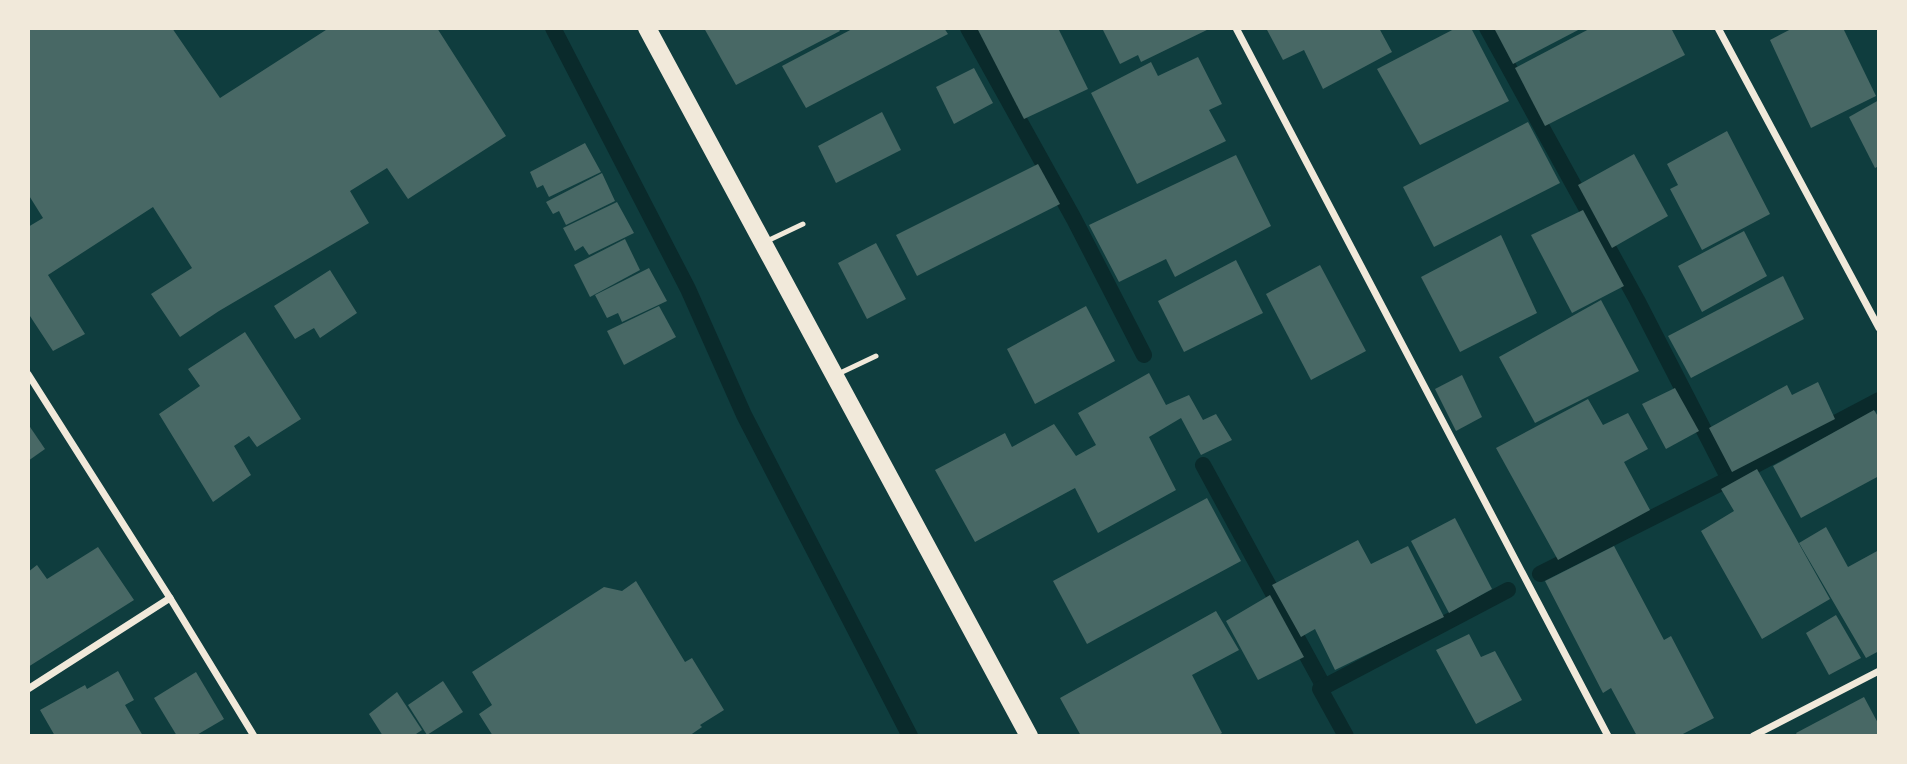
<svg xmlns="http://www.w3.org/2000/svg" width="1907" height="764" font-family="Mulish,sans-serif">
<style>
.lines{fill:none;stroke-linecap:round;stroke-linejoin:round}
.stream{stroke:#0a2a2b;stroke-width:16}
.building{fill:#486865}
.service{stroke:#f1e9da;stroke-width:5}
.minor{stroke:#f1e9da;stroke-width:7}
.primary{stroke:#f1e9da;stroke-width:18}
</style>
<rect width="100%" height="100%" fill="#0f3d3e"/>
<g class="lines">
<g class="stream">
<polyline points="553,28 688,289 744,415 910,736"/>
<polyline points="968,28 1074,219 1144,355"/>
<polyline points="1487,28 1637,300 1729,479"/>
<polyline points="1203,465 1324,687"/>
<polyline points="1540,574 1729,479 1879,400"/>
<polyline points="1346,736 1320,689 1508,590"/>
</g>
</g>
<g class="building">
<polygon points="31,28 172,28 220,98 329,28 437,28 506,136 408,199 387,168 350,191 369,223 219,311 180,337 151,294 192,268 153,207 48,275 85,334 53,351 28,313 28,227 43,218 28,194 28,30"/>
<polygon points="704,28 838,28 840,31 736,85"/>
<polygon points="854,28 944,28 948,34 806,108 782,66"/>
<polygon points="977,28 1058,28 1088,89 1024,119"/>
<polygon points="1107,28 1211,28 1141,62 1138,55 1120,64 1103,30"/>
<polygon points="1266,28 1379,28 1392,52 1323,89 1304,50 1283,60"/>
<polygon points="1456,28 1471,28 1509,101 1420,145 1377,69"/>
<polygon points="1494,28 1582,28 1513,64"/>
<polygon points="1591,28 1671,28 1685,55 1545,126 1515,68"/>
<polygon points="1793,28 1843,28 1876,96 1811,128 1770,40"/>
<polygon points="1198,57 1222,104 1209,110 1226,141 1137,184 1091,93 1151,62 1158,76"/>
<polygon points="974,68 993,103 954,124 936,87"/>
<polygon points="1879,100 1879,166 1875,168 1849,117"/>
<polygon points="882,112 901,150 836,183 818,146"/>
<polygon points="1528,122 1560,183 1434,247 1403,187"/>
<polygon points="1727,131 1770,214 1702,250 1670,189 1678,185 1667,164"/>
<polygon points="585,143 601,172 549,197 543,185 537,188 530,172"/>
<polygon points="1634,154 1668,216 1612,248 1578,185"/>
<polygon points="1236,155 1271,226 1175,277 1166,259 1119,282 1089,225"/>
<polygon points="1038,164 1060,204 917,276 896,235"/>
<polygon points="602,173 615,201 566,225 559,211 553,214 546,202"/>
<polygon points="617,202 634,233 589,255 583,246 575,251 563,228"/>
<polygon points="1583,210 1624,286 1572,313 1531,235"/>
<polygon points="1744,231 1767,276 1702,312 1678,266"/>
<polygon points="1501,235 1537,313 1460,352 1421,277"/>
<polygon points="625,239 640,270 590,297 574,265"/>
<polygon points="876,243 906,299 867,319 838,263"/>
<polygon points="1236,260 1263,313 1184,352 1158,301"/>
<polygon points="1320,265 1366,351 1311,380 1266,294"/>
<polygon points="649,268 667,301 622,322 618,313 607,318 595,295"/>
<polygon points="330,270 357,313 320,338 314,328 295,339 274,306"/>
<polygon points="1783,276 1804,319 1691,378 1668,336"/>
<polygon points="1601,300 1639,371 1535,423 1499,357"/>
<polygon points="659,306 676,337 624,365 607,331"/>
<polygon points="1086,306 1115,361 1035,404 1007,349"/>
<polygon points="245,332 301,419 257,447 249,436 234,446 251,475 213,502 159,414 200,386 188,369"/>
<polygon points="1149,373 1166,405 1189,395 1203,420 1216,414 1232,440 1201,455 1181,418 1149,437 1176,490 1098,533 1075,488 975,542 935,470 1005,433 1012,447 1054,424 1076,456 1096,445 1078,413"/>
<polygon points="1462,375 1482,417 1456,431 1435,389"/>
<polygon points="1818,382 1835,419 1732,472 1709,428 1787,385 1792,395"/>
<polygon points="1675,388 1699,431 1666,449 1642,404"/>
<polygon points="1588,399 1603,425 1628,413 1648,449 1624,462 1650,510 1558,560 1496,448"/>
<polygon points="1874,410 1879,418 1879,476 1801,518 1773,466"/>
<polygon points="28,424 45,449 28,461"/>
<polygon points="1757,469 1830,599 1762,639 1701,531 1734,511 1721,489"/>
<polygon points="1207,498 1241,561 1087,644 1053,581"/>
<polygon points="1455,518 1492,589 1449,613 1411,541"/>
<polygon points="1826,527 1848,567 1879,550 1879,651 1866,658 1799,543"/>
<polygon points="1358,540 1371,564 1408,546 1444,617 1335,670 1315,629 1301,637 1272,585"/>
<polygon points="1614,546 1664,640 1671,636 1714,718 1679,736 1637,736 1611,688 1603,693 1545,581"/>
<polygon points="98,547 134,600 28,667 28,572 37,565 47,579"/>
<polygon points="636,581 685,662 692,658 724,710 700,725 702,727 689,736 493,736 479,714 492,705 472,672 604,587 622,591"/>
<polygon points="1270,595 1304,657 1258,680 1226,621"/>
<polygon points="1216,611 1239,650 1192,675 1222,733 1217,736 1081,736 1060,698"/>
<polygon points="1836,615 1861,658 1829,675 1806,633"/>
<polygon points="1469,634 1481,657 1495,651 1522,700 1476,724 1436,650"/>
<polygon points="118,671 134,700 125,705 143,736 55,736 40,710 85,685 87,689"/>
<polygon points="196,672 224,719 195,736 177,736 154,698"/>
<polygon points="443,681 463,712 427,735 408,705"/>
<polygon points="397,692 422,730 413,736 383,736 369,714"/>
<polygon points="1864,697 1879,725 1879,736 1798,736 1796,733"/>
</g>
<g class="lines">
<g class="service">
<polyline points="765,242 803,224"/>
<polyline points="838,374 876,356"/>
</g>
<g class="minor">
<polyline points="1236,28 1608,736"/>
<polyline points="1718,28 1879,328"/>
<polyline points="28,374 170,598 254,736"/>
<polyline points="28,689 170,598"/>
<polyline points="1753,736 1879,671"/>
</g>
<polyline class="primary" points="647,28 1029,736"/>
</g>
<rect width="1907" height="764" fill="none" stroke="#f1e9da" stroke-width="60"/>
</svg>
